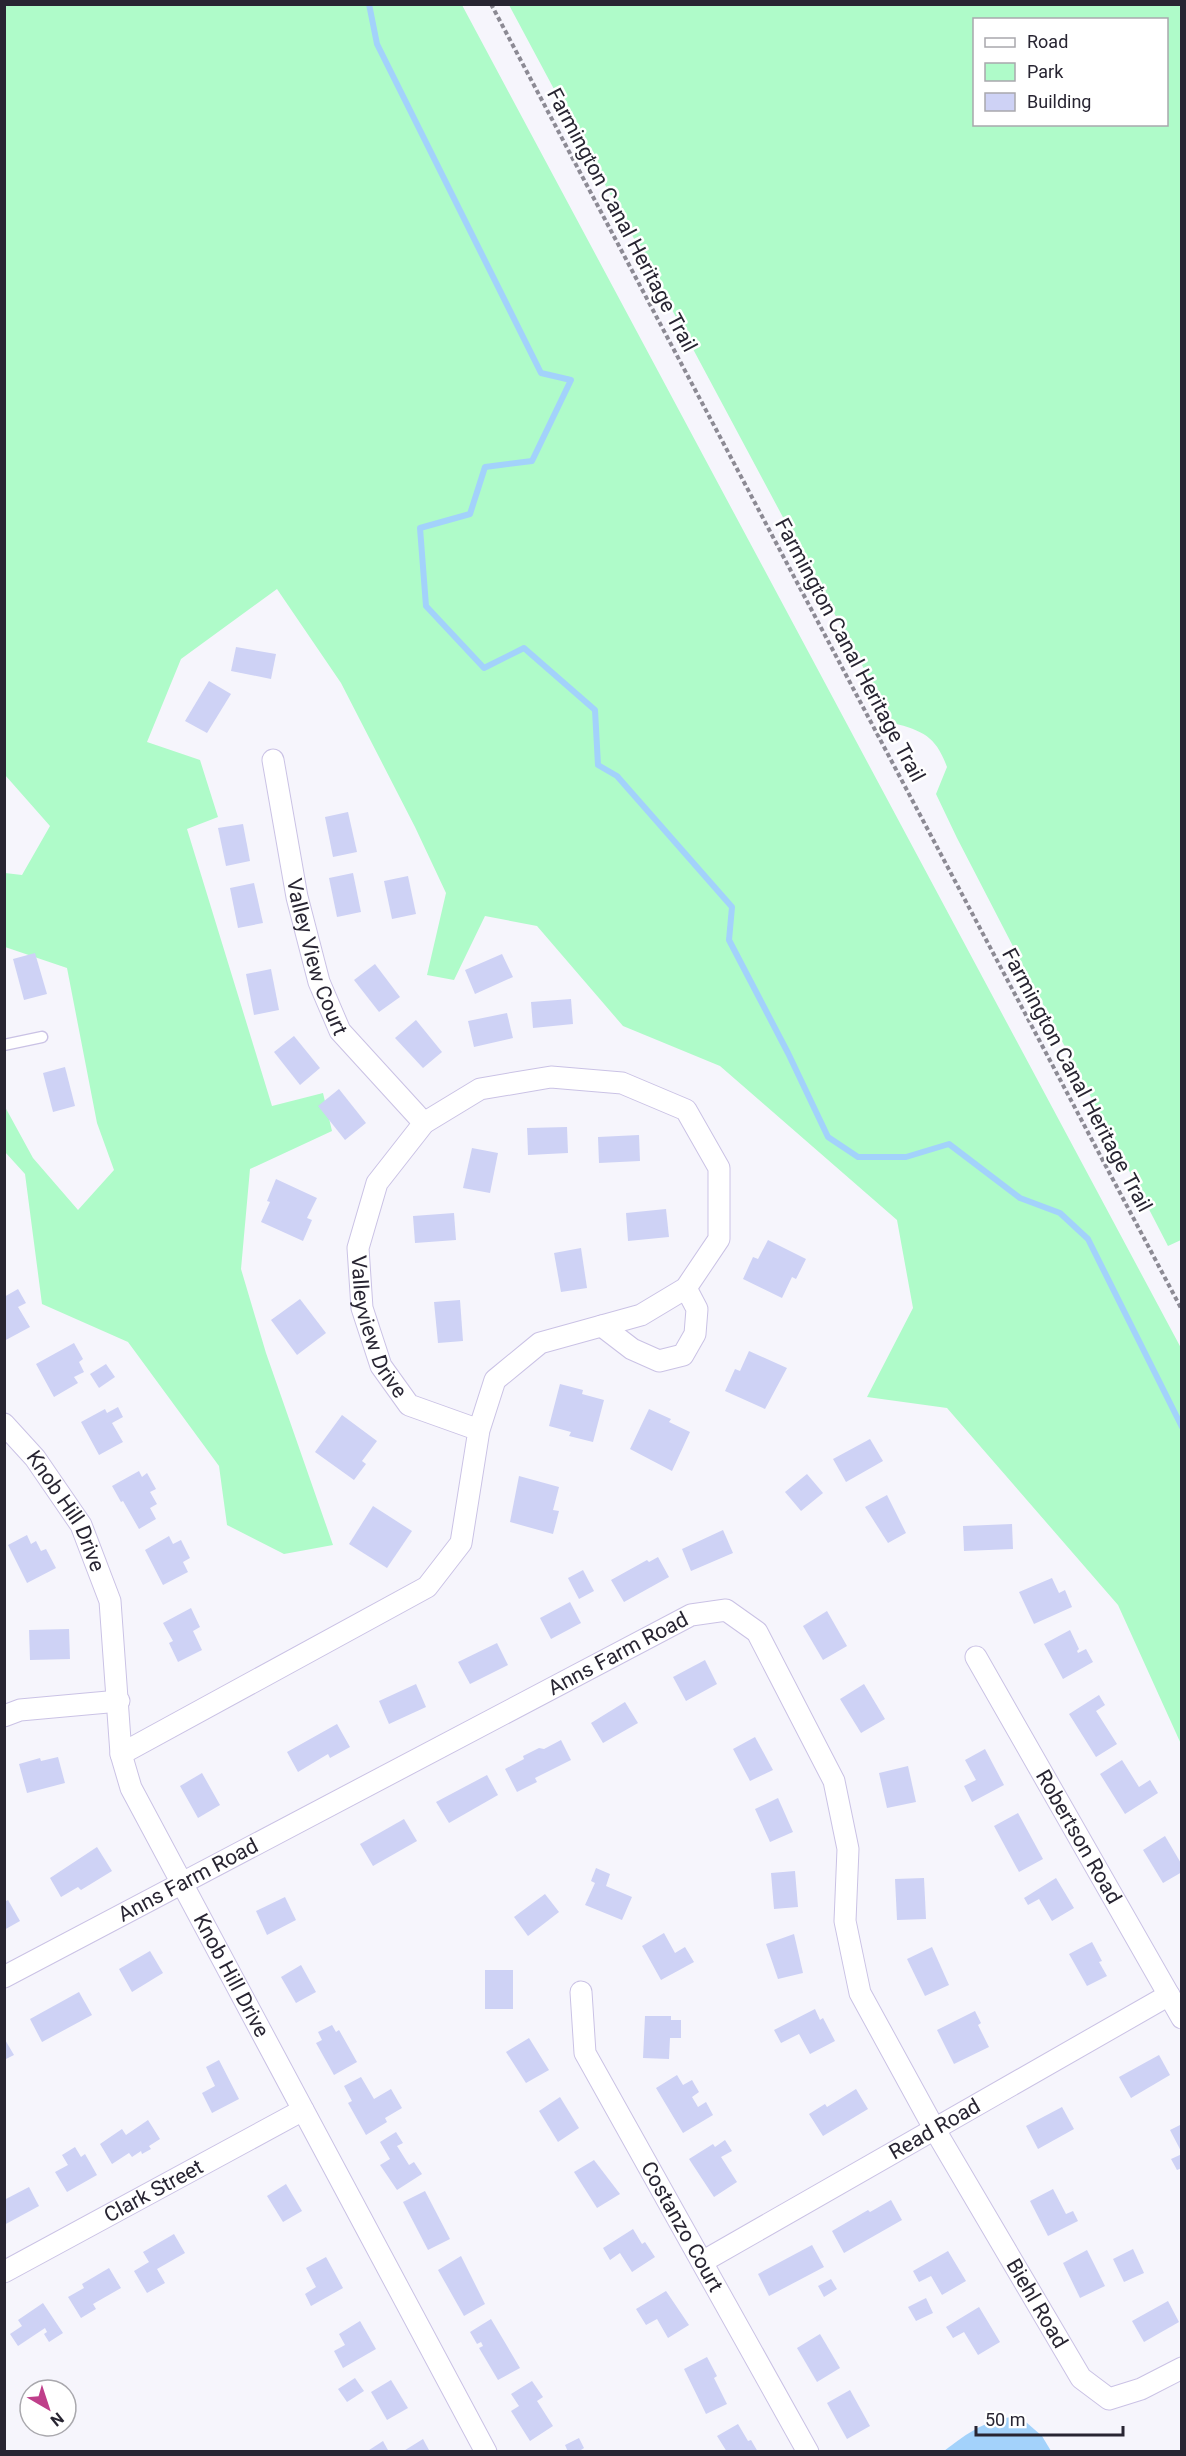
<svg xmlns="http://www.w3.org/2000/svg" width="1186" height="2456" font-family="Roboto,sans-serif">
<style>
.green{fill:#affbc9;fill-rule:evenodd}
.water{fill:#a3d2fb}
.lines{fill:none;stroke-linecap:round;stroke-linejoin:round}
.stream{stroke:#a3d2fb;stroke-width:6}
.building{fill:#ced2f5}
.service-casing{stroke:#cac2e5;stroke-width:13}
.minor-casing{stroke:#cac2e5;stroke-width:23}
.path{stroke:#8c8a94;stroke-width:4;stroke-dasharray:4.5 3;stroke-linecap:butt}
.service{stroke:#fff;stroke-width:10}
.minor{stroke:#fff;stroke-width:21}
.labels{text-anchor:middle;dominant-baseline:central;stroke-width:5;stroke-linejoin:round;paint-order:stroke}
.street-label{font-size:21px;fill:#282532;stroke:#fff}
</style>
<rect width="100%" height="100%" fill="#f6f5fc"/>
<g class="green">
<polygon points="5,5 462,5 1181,1348 1181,1744 1118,1605 947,1408 867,1397 913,1308 897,1220 720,1066 623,1026 537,926 485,916 454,980 427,975 446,893 415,827 341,683 277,589 181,659 147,742 200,760 218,817 187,829 272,1106 323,1093 332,1131 250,1169 241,1269 266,1353 333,1545 284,1554 227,1525 219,1466 128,1342 42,1304 25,1174 5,1152 4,1105 33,1158 78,1210 114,1170 97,1123 67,968 5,947 5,873 22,875 50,826 5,775"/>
<path d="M509 5H1181V1240L1168 1246 957 838 936 794 947 767C936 737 924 731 893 723ZM974 20H1166V124H974Z"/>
</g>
<path class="water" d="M1019 2416 1042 2436 1051 2451H944C969 2432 987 2419 1019 2416Z"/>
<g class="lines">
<polyline class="stream" points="369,4 377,44 541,373 571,380 532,461 485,467 470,514 420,528 426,606 484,668 524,648 595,710 598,765 617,776 732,907 729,940 788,1053 828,1137 858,1157 906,1157 949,1144 1020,1198 1060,1213 1088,1239 1182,1427"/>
</g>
<g class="building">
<polygon points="236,647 276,654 271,679 231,671"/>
<polygon points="209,681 231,694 207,733 185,721"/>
<polygon points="348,812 357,852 333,857 325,817"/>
<polygon points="243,824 250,861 226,866 218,828"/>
<polygon points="353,873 361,912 337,917 329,878"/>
<polygon points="408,876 416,914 392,919 384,881"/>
<polygon points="254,883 263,923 238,928 230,888"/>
<polygon points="35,953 47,994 24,1000 13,959"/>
<polygon points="502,954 513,977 475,994 465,970"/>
<polygon points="375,964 400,997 379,1012 354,980"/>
<polygon points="271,969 279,1010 254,1015 246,974"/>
<polygon points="571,999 573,1024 533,1028 531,1002"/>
<polygon points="507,1013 513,1038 474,1047 468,1021"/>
<polygon points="416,1020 442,1052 423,1068 395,1038"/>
<polygon points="294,1036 320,1068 300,1085 274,1052"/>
<polygon points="65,1067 75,1106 53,1112 43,1073"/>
<polygon points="339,1089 366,1123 345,1140 318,1106"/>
<polygon points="567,1127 568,1153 528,1155 527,1128"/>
<polygon points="639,1135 640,1161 599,1163 598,1137"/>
<polygon points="472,1148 498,1153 490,1193 463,1188"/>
<polygon points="276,1179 317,1198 307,1218 312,1220 303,1241 261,1222 270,1202 267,1201"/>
<polygon points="666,1209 669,1237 628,1241 626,1213"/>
<polygon points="454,1213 456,1240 415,1243 413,1216"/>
<polygon points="768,1240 806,1259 796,1279 792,1277 782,1298 743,1279 753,1257 758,1259"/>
<polygon points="581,1248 587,1288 561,1292 554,1253"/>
<polygon points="18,1289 26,1303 18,1307 30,1327 4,1341 4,1297"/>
<polygon points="300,1299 326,1333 297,1355 271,1320"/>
<polygon points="460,1300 463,1341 438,1343 434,1302"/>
<polygon points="74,1343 83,1359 79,1362 84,1372 74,1377 78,1383 54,1397 36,1364"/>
<polygon points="749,1351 787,1368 765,1409 725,1391 735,1369 740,1371"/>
<polygon points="106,1364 115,1377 99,1388 90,1374"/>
<polygon points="560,1384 583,1390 582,1394 604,1400 593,1442 569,1436 571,1432 549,1426"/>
<polygon points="118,1407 123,1417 112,1423 123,1442 99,1455 81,1422 105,1409 107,1413"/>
<polygon points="649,1409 671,1419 669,1422 690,1432 672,1471 630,1449"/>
<polygon points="342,1415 377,1441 362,1461 366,1464 354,1480 315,1452"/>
<polygon points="870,1439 883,1461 846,1482 833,1459"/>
<polygon points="139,1471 142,1477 147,1473 156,1489 150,1492 157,1504 150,1508 156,1519 139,1529 123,1501 121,1502 112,1486"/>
<polygon points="807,1474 823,1493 801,1511 785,1492"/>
<polygon points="519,1476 559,1487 553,1510 559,1511 553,1534 510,1522"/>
<polygon points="887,1495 906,1533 888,1543 865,1507"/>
<polygon points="373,1506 412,1531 387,1568 349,1544"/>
<polygon points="1012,1524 1013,1549 964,1551 963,1526"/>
<polygon points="723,1530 733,1553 691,1571 682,1549"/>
<polygon points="27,1535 31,1544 36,1541 41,1551 46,1549 56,1568 27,1583 8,1545"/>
<polygon points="169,1536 173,1544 181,1540 190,1558 183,1562 188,1572 163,1585 145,1550"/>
<polygon points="658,1557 669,1577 624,1602 611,1580 647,1560 649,1562"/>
<polygon points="583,1570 594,1591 579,1599 568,1578"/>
<polygon points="1052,1578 1059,1593 1065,1590 1072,1607 1034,1624 1019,1592"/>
<polygon points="570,1602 581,1623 551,1639 540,1618"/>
<polygon points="191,1608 200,1627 193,1631 202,1650 178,1662 169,1643 173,1641 163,1623"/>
<polygon points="827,1611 847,1646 823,1660 803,1626"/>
<polygon points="69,1629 70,1659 30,1660 29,1630"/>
<polygon points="1070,1630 1079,1649 1077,1651 1078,1653 1086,1649 1093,1662 1063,1679 1044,1644"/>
<polygon points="497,1643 508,1665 470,1684 458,1662"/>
<polygon points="705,1660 717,1684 686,1701 673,1677"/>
<polygon points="416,1684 426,1707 389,1724 379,1701"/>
<polygon points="864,1684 885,1719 861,1733 840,1699"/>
<polygon points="1099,1695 1105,1705 1096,1711 1117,1744 1096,1757 1069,1714"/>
<polygon points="625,1702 638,1723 603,1743 591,1723"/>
<polygon points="337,1724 350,1747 330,1758 328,1754 298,1772 287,1752"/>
<polygon points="755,1737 773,1770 750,1781 733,1749"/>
<polygon points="561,1740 571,1760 535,1778 537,1782 517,1792 505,1769 524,1759 523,1756 539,1748 544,1749"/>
<polygon points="985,1749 1004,1785 972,1802 964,1786 976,1780 965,1760"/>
<polygon points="58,1757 65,1783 27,1793 19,1764 40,1758 41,1761"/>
<polygon points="1122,1760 1139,1787 1150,1780 1158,1793 1125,1814 1100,1774"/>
<polygon points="908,1766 916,1802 887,1808 879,1773"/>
<polygon points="202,1773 220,1805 198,1818 180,1786"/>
<polygon points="487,1775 498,1795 449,1823 436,1802"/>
<polygon points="778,1798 793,1832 770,1842 755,1809"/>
<polygon points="1018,1813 1043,1859 1019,1872 994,1826"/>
<polygon points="404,1819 417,1841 373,1866 360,1844"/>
<polygon points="1165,1836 1182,1865 1182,1872 1163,1883 1143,1850"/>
<polygon points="97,1847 112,1871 81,1890 78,1887 61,1897 50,1878"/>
<polygon points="596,1868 610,1874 606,1886 632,1897 622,1920 585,1905 595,1883 591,1881"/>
<polygon points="795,1871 798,1907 774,1909 771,1873"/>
<polygon points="924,1878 926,1919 897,1920 895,1879"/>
<polygon points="1056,1878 1074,1908 1052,1921 1039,1899 1028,1905 1024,1898"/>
<polygon points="545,1894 559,1912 528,1936 514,1917"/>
<polygon points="285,1897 296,1920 267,1935 256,1911"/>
<polygon points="8,1900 20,1921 4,1930 4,1902"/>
<polygon points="664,1933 675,1953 685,1947 694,1962 661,1980 642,1946"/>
<polygon points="794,1934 803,1973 778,1979 766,1944"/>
<polygon points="1092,1942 1102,1961 1099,1962 1107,1976 1087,1986 1069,1954"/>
<polygon points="932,1947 949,1985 925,1996 907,1959"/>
<polygon points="150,1951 163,1973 132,1992 119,1969"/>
<polygon points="301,1965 316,1992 296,2003 281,1977"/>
<rect x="485" y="1970" width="28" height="39"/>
<polygon points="79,1992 92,2015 42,2042 30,2019"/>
<polygon points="815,2009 820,2020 823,2018 835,2041 810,2054 799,2034 781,2043 774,2030"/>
<polygon points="975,2011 981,2023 978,2025 989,2047 954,2064 937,2030"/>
<polygon points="645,2016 671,2016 671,2020 681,2020 681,2038 670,2038 669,2059 643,2058"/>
<polygon points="332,2025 336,2032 339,2030 357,2062 334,2075 316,2043 322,2040 318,2032"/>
<polygon points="4,2038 14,2055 4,2060"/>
<polygon points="529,2038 549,2070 526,2083 506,2052"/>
<polygon points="1159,2055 1170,2075 1131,2098 1119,2077"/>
<polygon points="219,2060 239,2099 212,2113 202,2093 215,2086 206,2067"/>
<polygon points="677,2075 683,2085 692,2080 699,2092 692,2097 698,2107 706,2102 713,2115 683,2133 656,2088"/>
<polygon points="361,2077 374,2099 391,2089 402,2108 385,2118 387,2122 366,2135 348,2103 352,2101 344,2086"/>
<polygon points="856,2089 868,2109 823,2136 809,2114 825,2104 827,2107"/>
<polygon points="560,2097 579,2128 558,2142 539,2111"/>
<polygon points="1062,2107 1074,2129 1038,2149 1026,2126"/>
<polygon points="148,2120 160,2139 149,2146 151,2149 142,2154 141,2151 132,2157 129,2153 112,2164 100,2144 122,2129 126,2135"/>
<polygon points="1182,2124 1182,2153 1170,2130"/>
<polygon points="396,2132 403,2143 397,2146 409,2165 414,2162 422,2174 397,2190 380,2165 390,2159 380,2142"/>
<polygon points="725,2140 732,2151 721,2157 737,2182 714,2197 689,2159 713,2144 715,2147"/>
<polygon points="75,2147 81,2157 85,2154 97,2175 67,2192 55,2172 68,2165 62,2155"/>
<polygon points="1182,2154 1182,2168 1177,2170 1171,2159"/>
<polygon points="594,2160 620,2194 597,2208 574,2172"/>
<polygon points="286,2184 302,2211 283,2222 267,2196"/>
<polygon points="29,2187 39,2206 4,2225 4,2200"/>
<polygon points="1053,2189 1066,2214 1073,2211 1078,2221 1048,2236 1030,2201"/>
<polygon points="425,2191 450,2239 428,2250 403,2202"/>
<polygon points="891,2200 902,2220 844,2253 832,2231 868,2210 870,2212"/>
<polygon points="633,2229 642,2244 645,2242 655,2257 632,2272 620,2253 610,2260 603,2248"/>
<polygon points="174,2234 185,2253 157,2269 165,2283 147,2293 134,2271 149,2262 143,2252"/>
<polygon points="812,2245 824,2267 769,2296 758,2274"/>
<polygon points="1133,2249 1144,2273 1124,2282 1113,2259"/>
<polygon points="1087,2250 1105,2286 1080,2298 1063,2263"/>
<polygon points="948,2251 966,2281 942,2295 931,2276 919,2282 913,2271"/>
<polygon points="461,2256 485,2304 464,2316 438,2270"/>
<polygon points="326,2257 343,2288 311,2306 305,2294 316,2287 306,2268"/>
<polygon points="109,2268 121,2288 93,2304 96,2309 81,2318 68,2297 84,2288 82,2284"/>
<polygon points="831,2279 837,2289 824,2297 818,2286"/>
<polygon points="666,2291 689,2325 668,2338 657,2319 646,2325 636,2309"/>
<polygon points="926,2298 933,2313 916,2321 908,2307"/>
<polygon points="1168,2301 1179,2322 1144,2342 1132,2321"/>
<polygon points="43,2303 63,2333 49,2342 44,2334 47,2332 45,2328 18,2346 10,2334 22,2326 18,2320"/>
<polygon points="979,2307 1000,2342 978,2355 964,2332 953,2338 946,2327"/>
<polygon points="491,2319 520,2368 498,2380 479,2348 483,2346 481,2342 477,2344 470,2332"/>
<polygon points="360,2321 376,2349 343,2368 334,2351 345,2345 339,2334"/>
<polygon points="820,2334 840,2368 817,2382 797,2348"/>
<polygon points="707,2357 717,2376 714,2378 727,2404 706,2414 684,2369"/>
<polygon points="355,2378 364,2391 347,2402 338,2389"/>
<polygon points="391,2380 408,2408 387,2420 371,2392"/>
<polygon points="532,2381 543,2397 537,2401 553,2426 530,2441 511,2411 519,2406 511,2394"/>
<polygon points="850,2390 870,2426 847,2439 827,2403"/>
<polygon points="738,2424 748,2441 751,2440 758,2452 727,2452 717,2436"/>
<polygon points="579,2438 584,2448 578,2452 568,2452 565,2445"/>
<polygon points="423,2439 430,2452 402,2452"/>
<polygon points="383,2441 389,2452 366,2452"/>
</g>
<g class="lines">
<defs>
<polyline id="service" points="4,1045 42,1037"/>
<g id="minor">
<path id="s1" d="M273 760 297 897 319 982 340 1031 424 1123"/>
<polyline points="602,1326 632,1349 659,1361 683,1355 695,1334 697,1309 686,1288"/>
<path id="s2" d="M4 1424 35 1458 81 1525 110 1601 121 1754 131 1788 486 2452"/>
<path id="s3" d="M976 1657 1182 2018"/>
<polyline points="4,1716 20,1710 119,1701"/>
<path id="s4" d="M121 1754 427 1587 461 1543 479 1430 495 1380 540 1343 641 1315 686 1288 719 1239V1168L686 1110 622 1083 551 1077 480 1089 424 1123 377 1183 358 1248 362 1308 381 1366 409 1405 479 1430"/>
<path id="s5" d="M4 1977 691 1615 726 1610 757 1632 834 1781 848 1849 845 1921 860 1993 935 2130 1081 2378 1109 2399 1141 2389 1182 2368"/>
<path id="s6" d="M581 1992 585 2053 808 2452"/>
<path id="s7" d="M702 2262 1169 1995"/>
<path id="s8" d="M4 2272 303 2110"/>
</g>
</defs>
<use href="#service" class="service-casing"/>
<use href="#minor" class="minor-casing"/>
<polyline class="path" points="491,4 1182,1310"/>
<use href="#service" class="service"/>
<use href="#minor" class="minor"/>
</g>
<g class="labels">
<g class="street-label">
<text transform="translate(622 220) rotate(62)">Farmington Canal Heritage Trail</text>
<text transform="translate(850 650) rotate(62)">Farmington Canal Heritage Trail</text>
<text stroke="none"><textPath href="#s1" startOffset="202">Valley View Court</textPath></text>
<text transform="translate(1077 1080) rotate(62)">Farmington Canal Heritage Trail</text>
<text stroke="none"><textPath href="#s4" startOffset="1488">Valleyview Drive</textPath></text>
<text stroke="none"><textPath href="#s2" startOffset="108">Knob Hill Drive</textPath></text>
<text stroke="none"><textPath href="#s5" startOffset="694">Anns Farm Road</textPath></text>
<text stroke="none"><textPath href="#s3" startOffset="207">Robertson Road</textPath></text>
<text stroke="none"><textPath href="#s5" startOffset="208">Anns Farm Road</textPath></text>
<text stroke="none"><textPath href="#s2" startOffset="610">Knob Hill Drive</textPath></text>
<text stroke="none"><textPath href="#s7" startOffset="268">Read Road</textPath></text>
<text stroke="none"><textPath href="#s8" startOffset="170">Clark Street</textPath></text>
<text stroke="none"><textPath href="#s6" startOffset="260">Costanzo Court</textPath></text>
<text stroke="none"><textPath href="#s5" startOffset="1590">Biehl Road</textPath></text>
</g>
</g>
<rect width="1186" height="2456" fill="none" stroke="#282532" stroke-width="12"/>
<rect x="973" y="18" width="195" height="108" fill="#ffffff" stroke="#a9a8ad" stroke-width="1.5"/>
<rect x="985" y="38" width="30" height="9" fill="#ffffff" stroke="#a9a8ad" stroke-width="1.5"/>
<text x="1027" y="48" font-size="18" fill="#282532">Road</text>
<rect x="985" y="63" width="30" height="18" fill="#affbc9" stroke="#a9a8ad" stroke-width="1.5"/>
<text x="1027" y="78" font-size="18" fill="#282532">Park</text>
<rect x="985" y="93" width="30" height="18" fill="#ced2f5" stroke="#a9a8ad" stroke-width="1.5"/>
<text x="1027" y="108" font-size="18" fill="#282532">Building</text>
<g transform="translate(48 2408) rotate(141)"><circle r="28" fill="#ffffff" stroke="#a9a8ad" stroke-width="1.5"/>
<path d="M0-4.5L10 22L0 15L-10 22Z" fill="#bf3f8a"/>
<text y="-9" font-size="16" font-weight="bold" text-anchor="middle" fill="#282532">N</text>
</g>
<path d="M976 2426v9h147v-9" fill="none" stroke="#282532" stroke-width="3"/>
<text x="985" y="2426" font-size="18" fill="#282532" stroke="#ffffff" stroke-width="4.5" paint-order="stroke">50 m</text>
</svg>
